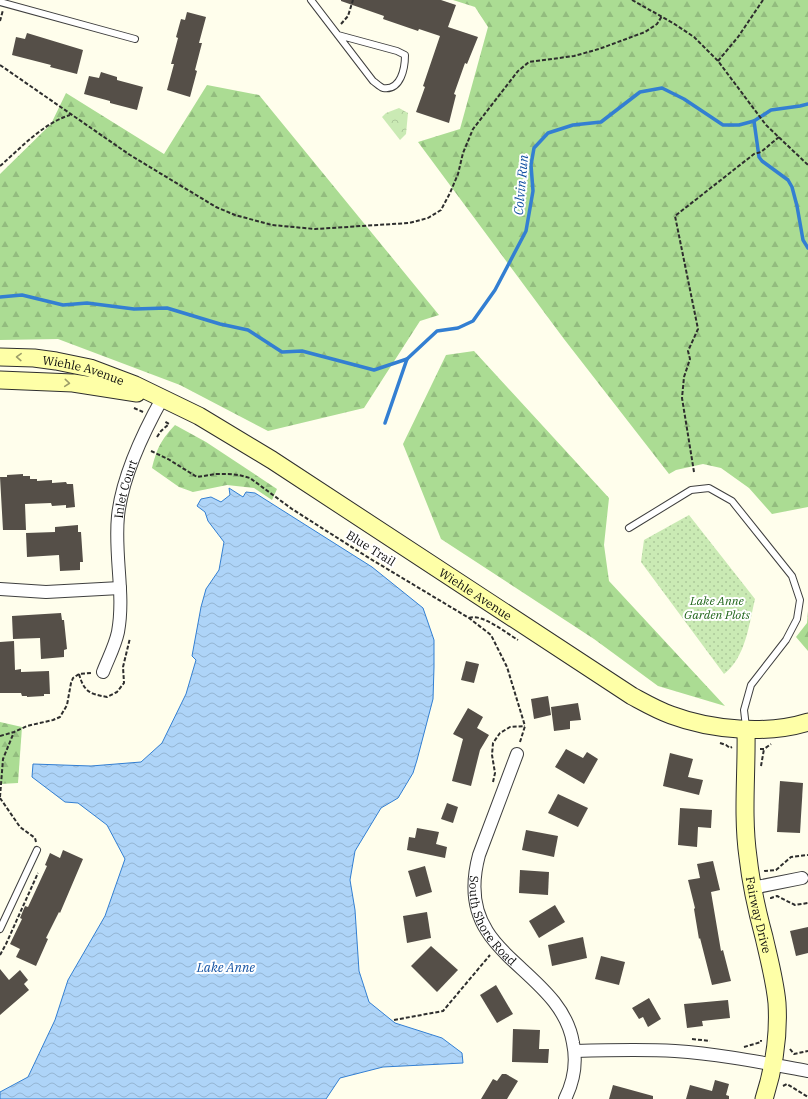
<svg xmlns="http://www.w3.org/2000/svg" width="808" height="1099" font-family="'IBM Plex Serif',serif">
<style>
.forest{fill:url(#forest-firs)}
.park{fill:url(#park-crowns)}
.garden{fill:url(#garden-dots)}
.water{fill:url(#water-waves);stroke:#337fd2}
.lines{fill:none;stroke-linecap:round;stroke-linejoin:round}
.stream{stroke:#337fd2;stroke-width:3.5}
.building{fill:#554f48}
.lane-casing{stroke:#3f3f3f;stroke-width:8}
.street-casing{stroke:#3f3f3f;stroke-width:14}
.secondary-casing{stroke:#2e2e2e;stroke-width:19}
.path{stroke:#2e2e2e;stroke-width:2;stroke-dasharray:4 2;stroke-linecap:butt}
.lane{stroke:#fff;stroke-width:6}
.street{stroke:#fff;stroke-width:12}
.secondary{stroke:#feffa7;stroke-width:17}
.oneway{stroke:#9d9e69}
.labels{text-anchor:middle;dominant-baseline:central;stroke-width:4;stroke-linejoin:round;paint-order:stroke}
.street-label{font-size:12px;fill:#0c0c0c;stroke:#fff}
.park-label{font-size:12px;font-style:italic;fill:#21661b;stroke:#fff}
.water-label{font-size:13px;font-style:italic;fill:#1251a2;stroke:#fff}
</style>
<defs>
<pattern id="forest-firs" width="22" height="20" patternUnits="userSpaceOnUse"><rect width="22" height="20" fill="#abdc93"/><path d="M5 1l3.5 6h-7zM16 11l3.5 6h-7z" fill="#92bc7e"/></pattern>
<pattern id="park-crowns" width="20" height="18" patternUnits="userSpaceOnUse"><rect width="20" height="18" fill="#caeab4"/><path d="M2 6a3 3 0 1 1 6 0M12 15a3 3 0 1 1 6 0" fill="none" stroke="#acc89a"/></pattern>
<pattern id="garden-dots" width="8" height="8" patternUnits="userSpaceOnUse"><rect width="8" height="8" fill="#caeab4"/><path d="M2 2h.1M6 6h.1" fill="none" stroke="#acc89a" stroke-width="1.8" stroke-linecap="round"/></pattern>
<pattern id="water-waves" width="16" height="10" patternUnits="userSpaceOnUse"><rect width="16" height="10" fill="#aed4f8"/><path d="M0 5q4-4 8 0t8 0" fill="none" stroke="#94b5d3"/></pattern>
</defs>
<rect width="100%" height="100%" fill="#fffeec"/>
<g class="forest">
<polygon points="453,0 808,0 808,507 772,514 749,488 721,468 703,464 676,470 669,474 564,339 418,142 460,129 488,27 475,7"/>
<polygon points="207,85 259,95 439,315 420,321 364,408 268,431 180,385 58,339 0,340 0,174 51,124 66,93 164,154"/>
<polygon points="474,351 609,498 604,545 609,581 725,706 658,686 594,639 441,539 403,444 446,355"/>
<path d="M175 425 206 442 277 489 272 500 254 488 227 485 193 492 179 487 152 468C157 448 161 440 175 425Z"/>
<polygon points="808,611 808,651 796,637 807,623"/>
<polygon points="0,722 22,727 18,783 0,784"/>
</g>
<polygon class="park" points="399,108 408,113 406,134 400,140 382,117 386,113"/>
<path class="garden" d="M689 515 755 599C749 624 746 657 724 674L641 562 644 540Z"/>
<polygon class="water" points="229,488 243,497 246,492 255,493 372,567 423,608 434,640 434,667 433,699 417,760 413,773 398,798 381,808 355,851 350,880 355,910 359,971 369,1002 395,1023 442,1038 462,1053 463,1063 383,1067 340,1078 326,1099 0,1099 0,1092 28,1077 55,1020 68,980 105,916 125,859 107,825 78,803 65,802 32,777 33,764 91,766 141,762 162,743 186,694 196,660 192,656 201,607 206,589 219,570 224,542 208,521 205,512 197,506 201,499 211,497 221,502 230,495"/>
<g class="lines">
<g class="stream">
<polyline points="754,121 759,157 762,161 788,180 792,187 797,206 803,240 808,248"/>
<polyline points="0,297 22,295 63,305 87,303 134,309 167,308 220,324 248,330 282,352 302,351 374,370 407,359"/>
<polyline points="385,423 407,359 437,331 458,328 473,321 495,290 526,231 533,191 531,165 534,148 548,133 573,125 601,122 640,92 662,88 684,99 723,125 739,125 754,121 771,110 800,106 808,104"/>
</g>
</g>
<g class="building">
<polygon points="341,0 441,0 456,5 448,27 478,37 467,64 465,63 454,94 456,95 449,123 416,112 425,87 423,86 440,36 419,29 418,31 383,19 384,16 341,1"/>
<polygon points="187,12 206,17 199,43 202,43 195,70 197,71 190,97 167,90 174,64 171,64 178,38 176,37 181,19 185,20"/>
<polygon points="27,33 83,50 77,74 50,67 51,65 12,55 16,37 25,39"/>
<polygon points="101,72 117,77 117,80 143,87 137,110 110,103 110,101 84,94 89,76 99,78"/>
<polygon points="23,474 23,476 30,476 30,479 37,479 37,481 52,480 52,483 66,482 67,484 73,484 75,507 66,508 66,505 52,506 51,503 25,504 26,530 3,530 0,477 7,477 7,475"/>
<polygon points="78,525 78,532 81,532 83,562 80,562 80,570 60,571 59,555 27,557 26,533 55,532 55,527"/>
<polygon points="61,613 62,620 64,620 67,649 64,650 64,657 41,659 40,638 13,639 12,616"/>
<polygon points="14,641 15,670 21,669 21,672 49,671 50,694 44,694 44,696 27,697 27,696 22,696 21,693 0,693 0,642"/>
<polygon points="466,661 479,664 474,683 461,680"/>
<polygon points="548,696 551,715 534,719 531,699"/>
<polygon points="578,703 581,720 570,721 570,729 554,731 551,707"/>
<polygon points="468,708 483,717 477,728 489,735 480,750 471,786 452,781 463,739 453,734"/>
<polygon points="566,749 583,758 587,752 598,759 584,784 555,767"/>
<polygon points="670,753 693,759 688,777 703,780 699,795 663,786"/>
<polygon points="780,781 803,783 800,833 777,832"/>
<polygon points="558,794 588,808 578,827 548,813"/>
<polygon points="447,803 458,807 453,823 441,819"/>
<polygon points="680,808 712,810 711,828 698,827 697,847 678,845"/>
<polygon points="417,828 439,832 436,844 447,847 445,858 407,850 409,837 415,838"/>
<polygon points="526,830 558,836 554,857 522,850"/>
<polygon points="63,850 83,859 60,913 59,912 46,938 48,939 36,966 16,957 20,949 10,944 22,919 20,918 25,906 28,907 47,866 45,865 50,853 60,858"/>
<polygon points="713,861 720,890 711,892 721,951 723,950 731,981 712,985 700,938 699,939 694,909 695,908 688,880 700,878 697,864"/>
<polygon points="425,866 432,892 416,897 408,871"/>
<polygon points="520,870 549,872 548,895 519,893"/>
<polygon points="555,905 565,922 539,938 529,921"/>
<polygon points="427,912 431,938 407,943 403,916"/>
<polygon points="808,927 808,953 796,956 790,931"/>
<polygon points="583,937 587,958 552,966 548,945"/>
<polygon points="431,946 458,970 437,992 411,966"/>
<polygon points="601,956 625,962 619,985 595,979"/>
<polygon points="0,969 9,980 20,970 28,980 24,984 29,990 0,1015"/>
<polygon points="496,985 513,1014 497,1023 480,995"/>
<polygon points="649,998 661,1019 648,1027 643,1017 639,1019 632,1008"/>
<polygon points="728,1000 730,1018 702,1021 703,1026 687,1028 684,1004"/>
<polygon points="513,1029 540,1030 539,1049 549,1049 548,1063 512,1062"/>
<polygon points="502,1074 506,1074 518,1081 507,1099 481,1099 493,1079 497,1081"/>
<polygon points="715,1080 729,1084 726,1095 729,1096 729,1099 686,1099 690,1085 712,1091"/>
<polygon points="613,1085 653,1096 653,1099 609,1099"/>
</g>
<g class="lines">
<defs>
<g id="lane">
<path d="M311 0 373 81C376 83 380 87 383 88 401 91 405 68 405 55L397 51 338 35"/>
<polyline points="0,2 135,39"/>
<polyline points="629,528 691,490 709,488 732,501 792,576 800,600 797,619 786,640 751,685 744,710 746,727"/>
<polyline points="0,929 37,850"/>
</g>
<g id="street">
<polyline points="0,589 46,592 120,588"/>
<path id="s1" d="M103 672C108 659 115 646 118 632 125 594 114 555 118 516 122 478 144 431 163 397"/>
<path id="s2" d="M517 754 479 855C472 881 472 908 487 931 493 941 501 949 509 957 535 982 567 1005 573 1043 577 1062 574 1081 565 1099"/>
<polyline points="752,888 802,878"/>
<path d="M575 1051C608 1050 642 1049 675 1051 720 1054 764 1063 808 1071"/>
</g>
<g id="secondary">
<path id="s3" d="M0 357 34 358 56 361 90 368 135 385 199 416 272 460 632 696C645 703 657 710 671 715 711 730 767 735 808 722"/>
<polyline points="0,380 73,383 137,393"/>
<path id="s4" d="M746 729C747 771 742 815 748 857 751 884 757 911 764 937 769 959 775 981 777 1003 779 1036 774 1068 764 1099"/>
</g>
</defs>
<use href="#lane" class="lane-casing"/>
<use href="#street" class="street-casing"/>
<use href="#secondary" class="secondary-casing"/>
<g class="path">
<polyline points="632,0 673,23 694,37 718,61 766,125 808,165"/>
<polyline points="0,21 3,10"/>
<polyline points="341,24 348,16 353,0"/>
<polyline points="718,61 738,37 763,0"/>
<polyline points="0,65 130,155 216,207 235,215 272,225 315,229 409,223 428,218 441,210 450,193 458,174 463,153 473,129 518,71 529,62 574,56 599,49 645,32 657,24 662,16"/>
<path d="M0 166C22 147 42 124 70 115"/>
<polyline points="134,408 143,412"/>
<polyline points="157,437 161,431 169,424 164,421"/>
<polyline points="151,451 168,459 197,477 216,474 228,474 239,475 250,478 292,509 369,558 469,618 491,635 507,667 525,726"/>
<polyline points="694,472 682,398 684,377 690,359 688,351 698,329 675,216 754,154 761,152 779,137"/>
<path d="M469 618C482 613 506 633 518 640"/>
<path d="M79 674C84 692 90 694 107 697L117 692 124 683 123 667 130 638"/>
<polyline points="0,736 14,732 27,726 53,720 60,717 67,705 71,683 73,678 79,674 91,673"/>
<polyline points="520,742 525,726"/>
<polyline points="720,743 726,745 730,748 732,747"/>
<polyline points="760,749 764,749 771,744"/>
<polyline points="761,766 764,749"/>
<polyline points="493,782 495,773 492,755 493,743 500,733 510,727 525,726"/>
<polyline points="0,797 3,759 14,732"/>
<polyline points="0,798 20,827 35,838 36,842"/>
<polyline points="765,870 765,871 776,870 791,857 808,855"/>
<polyline points="771,899 771,898 777,896 795,905 808,903"/>
<polyline points="0,955 6,944 38,873"/>
<polyline points="394,1020 443,1011 490,955"/>
<polyline points="692,1039 710,1041"/>
<polyline points="744,1047 761,1042 761,1040"/>
<polyline points="790,1049 794,1054 808,1051"/>
<polyline points="783,1086 787,1084 808,1097"/>
</g>
<use href="#lane" class="lane"/>
<use href="#street" class="street"/>
<use href="#secondary" class="secondary"/>
</g>
<defs><path id="oneway-chevron" d="M-2-3.5L2.5 0L-2 3.5" fill="none" stroke-width="1.6" stroke-linecap="round" stroke-linejoin="round"/></defs>
<g class="oneway">
<use href="#oneway-chevron" transform="translate(19 357) rotate(-178)"/>
<use href="#oneway-chevron" transform="translate(67 383) rotate(5)"/>
</g>
<g class="labels">
<g class="street-label">
<text stroke="none"><textPath href="#s3" startOffset="85">Wiehle Avenue</textPath></text>
<text stroke="none"><textPath href="#s1" startOffset="187">Inlet Court</textPath></text>
<text transform="translate(371 548) rotate(32)">Blue Trail</text>
<text stroke="none"><textPath href="#s3" startOffset="539">Wiehle Avenue</textPath></text>
<text stroke="none"><textPath href="#s4" startOffset="187">Fairway Drive</textPath></text>
<text stroke="none"><textPath href="#s2" startOffset="179">South Shore Road</textPath></text>
</g>
<g class="park-label">
<text x="717" y="600">Lake Anne<tspan x="717" dy="14">Garden Plots</tspan></text>
</g>
<g class="water-label">
<text transform="translate(521 185) rotate(-85)">Colvin Run</text>
<text x="226" y="967">Lake Anne</text>
</g>
</g>
</svg>
